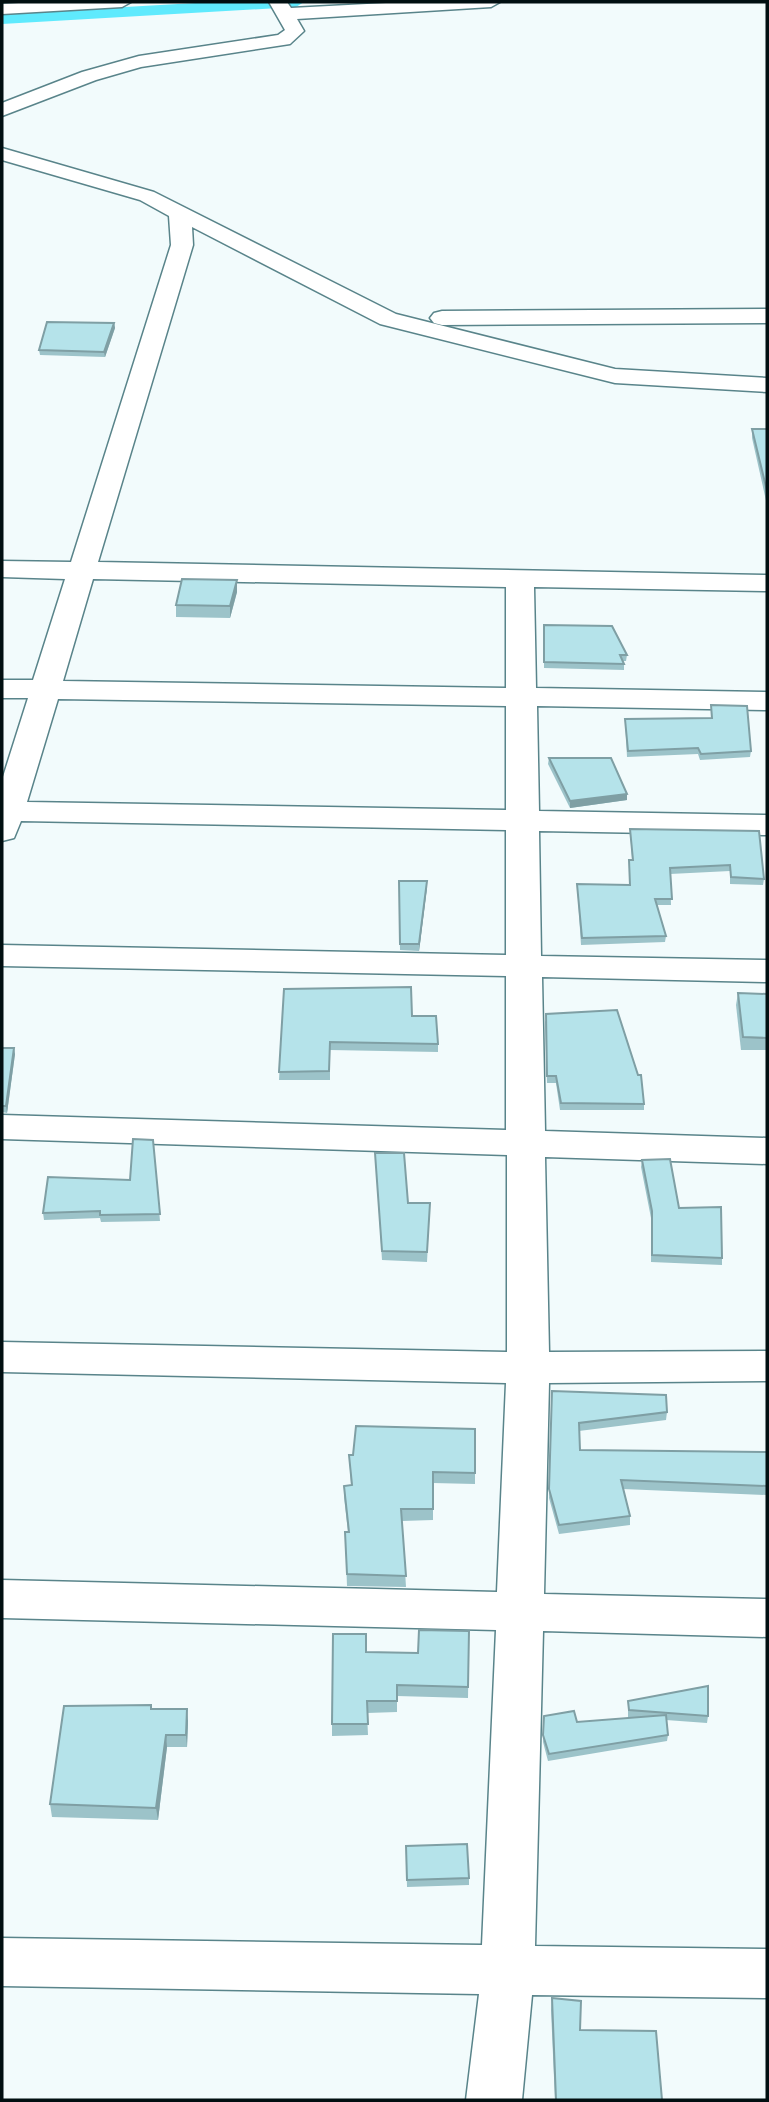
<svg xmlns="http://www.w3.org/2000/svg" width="769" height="2102" font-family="'Noto Serif',serif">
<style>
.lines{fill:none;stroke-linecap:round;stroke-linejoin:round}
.canal{fill:#5feafd;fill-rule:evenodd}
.street-casing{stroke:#59848a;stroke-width:3}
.street{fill:#fff;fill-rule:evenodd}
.wall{fill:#9cc3c9}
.shaded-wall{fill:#7f9fa4}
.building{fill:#b5e3ea;stroke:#7f9fa4;stroke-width:2}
</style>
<rect width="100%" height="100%" fill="#f2fbfc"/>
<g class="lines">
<polygon class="canal" points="213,2 304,2 296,7 2,24 2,14"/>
<defs>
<g id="street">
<polygon points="35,2 131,2 122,7 2,14 2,4"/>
<polygon points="269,2 287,2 291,8 405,2 500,2 491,7 297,19 304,31 290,44 141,67 96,80 2,116 2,103 82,72 139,56 278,35 285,30"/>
<path d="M2 148 154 192 396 314 615 369 767 378V392L615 383 380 324 192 227 193 245 98 562 767 575V591L534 587 536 688 767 692V710L537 706 539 811 767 815V835L539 831 541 956 767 960V982L542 977 545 1131 767 1138V1164L545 1157 549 1352 767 1351V1381L549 1383 544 1594 767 1599V1637L543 1631 535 1946 767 1949V1998L532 1995 522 2100H466L479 1994 2 1986V1938L482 1945 496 1630 2 1618V1580L497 1592 506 1383 2 1372V1342L507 1352V1155L2 1139V1115L506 1130V976L2 966V945L506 955V830L21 821 14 838 2 841V780L28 698H2V680H33L65 579 2 577V561L71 562 171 245 169 216 140 200 2 160ZM93 579 506 587V688L63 681ZM58 699 506 706V810L27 802Z"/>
<polygon points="767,309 767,323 442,325 434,323 430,318 434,313 442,311"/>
</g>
</defs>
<use href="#street" class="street-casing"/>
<use href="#street" class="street"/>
</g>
<g class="wall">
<polygon points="114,323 115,328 105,357 40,355 39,350"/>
<polygon points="752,429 767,429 767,505 752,438"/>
<polygon points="237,580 237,592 230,618 176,617 176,605"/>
<polygon points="544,625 627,655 626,661 623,661 624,664 624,670 544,668"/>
<polygon points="711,705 751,751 750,757 700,760 698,754 627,757 625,719 711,718"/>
<polygon points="549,758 627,800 570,808 548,764"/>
<polygon points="630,829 759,831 764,879 763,885 730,884 730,871 670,874 671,905 657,905 666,936 665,942 581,945 577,884 630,885 629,860 632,860"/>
<polygon points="399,881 427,887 419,951 400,950"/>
<polygon points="284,989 412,1016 438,1044 438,1052 330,1050 330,1080 279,1080"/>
<polygon points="738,993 767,994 767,1050 741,1050 736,1005"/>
<polygon points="545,1021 638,1075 644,1104 644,1110 560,1110 556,1083 547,1083"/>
<polygon points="2,1048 15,1054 7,1113 2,1112"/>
<polygon points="153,1140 160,1221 101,1222 100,1218 44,1220 43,1213 130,1180"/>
<polygon points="375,1153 408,1203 430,1203 427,1262 382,1260"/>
<polygon points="642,1160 679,1208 722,1258 722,1265 651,1262 651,1218 641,1167"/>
<polygon points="552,1391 667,1412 666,1420 579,1431 580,1450 767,1452 767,1495 623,1489 630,1516 630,1525 559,1534 549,1498"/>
<polygon points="475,1429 475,1484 433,1483 433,1520 402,1521 406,1587 347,1586 345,1532 348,1532 344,1497 344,1486 351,1485 349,1455"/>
<polygon points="469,1631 468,1698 397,1696 397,1712 367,1713 368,1735 332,1736 332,1724 366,1652 418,1653"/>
<polygon points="628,1701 708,1716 707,1723 666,1720 668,1735 667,1741 548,1761 543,1742 544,1716 577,1722 637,1718 628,1717"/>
<polygon points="151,1705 152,1709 188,1721 187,1747 167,1747 158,1820 52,1817 50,1804"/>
<polygon points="406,1846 469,1878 469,1885 407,1887"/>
<polygon points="552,1998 580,2030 662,2100 555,2100 551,2010"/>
</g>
<g class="shaded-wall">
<polygon points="114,323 115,328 105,357 104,352"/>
<polygon points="237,580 237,592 230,618 230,606"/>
<polygon points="627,794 627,800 570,808 570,801"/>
<polygon points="427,881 427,887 419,951 419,944"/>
<polygon points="14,1048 15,1054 7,1113 6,1106"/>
<polygon points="187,1709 188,1721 187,1747 186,1735"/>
<polygon points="166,1735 167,1747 158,1820 156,1808"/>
</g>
<g class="building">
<polygon points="47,322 114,323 104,352 39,350"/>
<polygon points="752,429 767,429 767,491"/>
<polygon points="182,579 237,580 230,606 176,605"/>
<polygon points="544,625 612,626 627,655 620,655 624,664 544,662"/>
<polygon points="711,705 747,706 751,751 701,754 698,748 628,751 625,719 712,718"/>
<polygon points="549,758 611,758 627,794 570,801"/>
<polygon points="630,829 759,831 764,879 731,877 730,865 670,868 672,899 655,899 666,936 582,938 577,884 630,885 629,860 633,860"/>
<polygon points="399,881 427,881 419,944 400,944"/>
<polygon points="411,987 412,1016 436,1016 438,1044 330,1042 329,1071 279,1072 284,989"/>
<polygon points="738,993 767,994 767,1038 743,1037"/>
<polygon points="617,1010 638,1075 641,1075 644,1104 561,1103 556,1076 547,1076 546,1014"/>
<polygon points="2,1048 14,1048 6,1106 2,1106"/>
<polygon points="133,1139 153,1140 160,1214 100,1215 100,1211 43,1213 48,1177 130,1180"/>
<polygon points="375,1153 404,1153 408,1203 430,1203 427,1252 382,1251"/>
<polygon points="670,1159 679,1208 721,1207 722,1258 652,1255 652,1211 642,1160"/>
<polygon points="552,1391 666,1395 667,1412 579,1423 580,1450 767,1452 767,1486 621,1480 630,1516 559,1525 549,1489"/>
<polygon points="356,1426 475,1429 475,1473 433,1472 433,1509 401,1509 406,1576 347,1574 345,1532 349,1532 344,1486 352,1485 349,1455 353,1455"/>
<polygon points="419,1630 469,1631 468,1687 397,1685 397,1701 367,1701 368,1724 332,1724 333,1634 366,1634 366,1652 418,1653"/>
<polygon points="708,1686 708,1716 629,1710 628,1701"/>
<polygon points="151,1705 151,1709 187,1709 186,1735 166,1735 156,1808 50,1804 64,1706"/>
<polygon points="574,1711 577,1722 666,1715 668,1735 549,1754 543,1735 544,1716"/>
<polygon points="467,1844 469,1878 407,1880 406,1846"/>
<polygon points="552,1998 581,2001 580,2030 656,2031 662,2100 556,2100"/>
</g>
<rect width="769" height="2102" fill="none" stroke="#010f11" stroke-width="7"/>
</svg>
